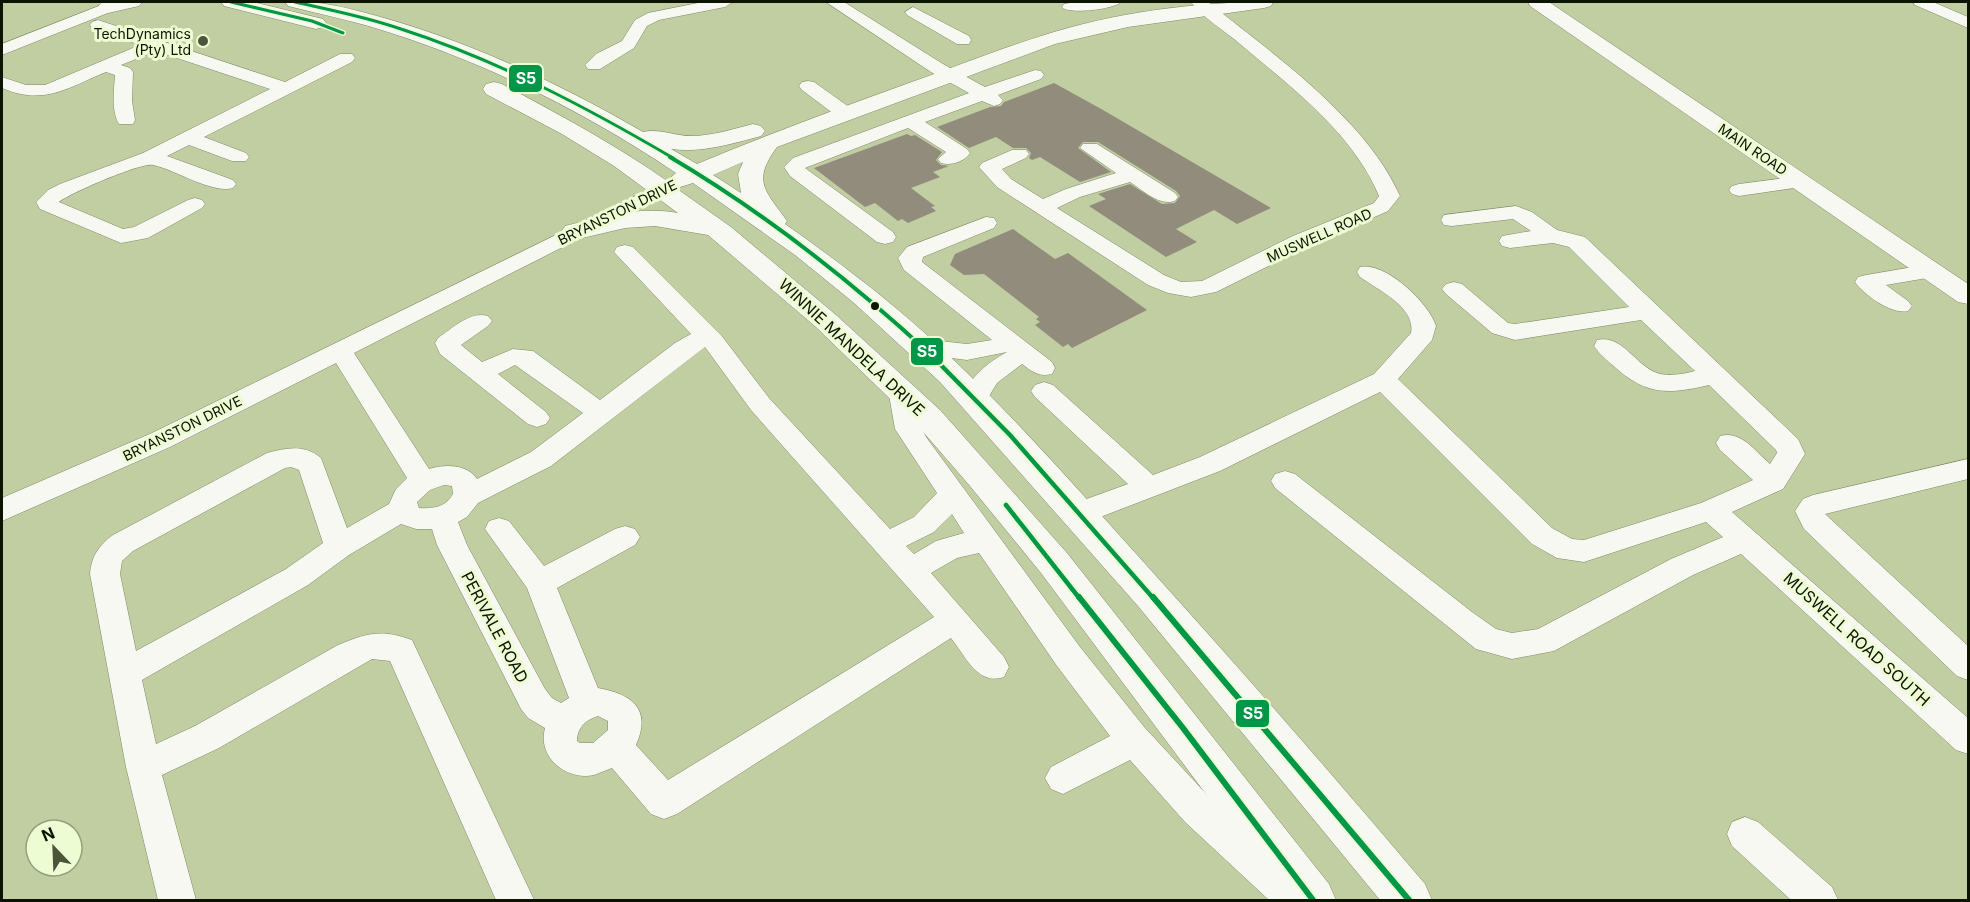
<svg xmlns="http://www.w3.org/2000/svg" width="1970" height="902" font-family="Inter,sans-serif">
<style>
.building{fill:#928c7c}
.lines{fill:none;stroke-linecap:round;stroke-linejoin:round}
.minor-casing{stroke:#7f8966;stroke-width:1}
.major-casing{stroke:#7f8966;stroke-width:1}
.minor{fill:#f6f8f1;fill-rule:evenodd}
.major{fill:#f6f8f1;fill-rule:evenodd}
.bus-1-far3-casing{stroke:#eefcd4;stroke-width:6}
.bus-1-far2-casing{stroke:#eefcd4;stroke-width:8}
.bus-1-far1-casing{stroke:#eefcd4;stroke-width:9}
.bus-1-casing{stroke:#eefcd4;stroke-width:10}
.bus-1-far3{stroke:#019749;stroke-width:3}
.bus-1-far2{stroke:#019749;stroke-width:4}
.bus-1-far1{stroke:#019749;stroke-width:4.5}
.bus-1{stroke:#019749;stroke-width:6}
.poi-dot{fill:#4b5539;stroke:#eefcd4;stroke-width:2}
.bus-dot{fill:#0c1400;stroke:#eefcd4;stroke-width:2}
.labels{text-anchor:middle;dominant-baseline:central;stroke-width:6;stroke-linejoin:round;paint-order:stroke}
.far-poi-label{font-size:14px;fill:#0c1400;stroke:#eefcd4;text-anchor:end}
.far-street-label{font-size:14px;fill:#0c1400;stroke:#eefcd4}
.street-label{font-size:16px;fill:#0c1400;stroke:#eefcd4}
.line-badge{stroke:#eefcd4;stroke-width:2}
.badge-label{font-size:16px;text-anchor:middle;font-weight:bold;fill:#fff}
</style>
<rect width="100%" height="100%" fill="#c0cea2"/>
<g class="building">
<polygon points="1054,83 1103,110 1271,208 1237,224 1214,210 1176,229 1197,242 1166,257 1089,206 1106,199 1098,194 1130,184 1162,204 1175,203 1180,196 1176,191 1098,142 1083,142 1078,148 1111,172 1080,182 1040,157 1032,160 1029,158 1031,153 1026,148 1013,148 996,137 969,148 937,127 990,107 1001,106 1004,102"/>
<polygon points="907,134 911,136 915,135 942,152 936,160 941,165 949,166 933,172 940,177 911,188 935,206 931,207 936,211 908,223 902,219 898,221 875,203 865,207 814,168"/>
<polygon points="1013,229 1055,259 1068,253 1147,310 1072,348 1068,344 1063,347 1035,325 1040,322 1036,319 1039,317 984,274 964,275 950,265 955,254"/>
</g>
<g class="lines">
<defs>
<g id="minor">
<polygon points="109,2 130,2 128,5 2,55 2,44"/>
<polygon points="703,2 733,2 725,7 659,20 647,26 634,48 600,69 588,69 585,65 596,54 622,41 635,20 648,13"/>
<path d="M826 2H844L943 64 985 87 1035 70 1041 71 1044 75 1041 79 998 95 1003 100 1000 104 994 106 982 101 925 122 967 149 970 153C964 162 951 166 941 163L938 159 946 152 908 128 805 168 893 232 896 237 893 242 885 244 877 242 790 176 784 167 793 158 969 93 931 72Z"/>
<path d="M1076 2H1121C1115 9 1068 15 1062 7L1064 4Z"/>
<path d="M1191 2H1208C1273 54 1366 119 1400 196L1388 211 1309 246 1216 292 1191 297 1168 293 1148 285 997 187 979 167 982 163 1012 150H1026L1029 154 1026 158 1002 169 1011 179 1043 199 1066 189 1116 173 1080 148 1083 144H1097L1175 193 1178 197 1175 201C1159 206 1144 191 1130 182L1080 197 1057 208 1164 275 1181 282 1202 281 1293 236 1374 203 1379 196C1353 133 1291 87 1240 44 1225 31 1203 18 1191 2Z"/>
<polygon points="1913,2 1933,2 1968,17 1968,28 1915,5"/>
<polygon points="913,7 969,36 971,40 969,44 957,44 907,15 905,12"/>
<path d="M98 20 285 82 340 54H352L355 58 352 62 204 137 246 153 249 157 246 161H232L189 145 167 156 233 180 236 184 233 188C212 194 176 170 153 165 142 162 70 193 59 202L123 229 134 227 188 200 195 198 202 200 205 204 202 208 148 238 121 243 40 209 36 202 48 190 60 184 143 153 270 89 156 51 121 65 130 68 133 72 132 101 135 120 133 124H119C111 111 114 90 115 75L106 72C67 88 44 106 2 88V77L26 85H45L140 45 92 28 90 25 92 22Z"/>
<polygon points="808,81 814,82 852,109 854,113 852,117 838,117 802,90 799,86 802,82"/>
<polygon points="1801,176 1808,178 1811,182 1808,186 1739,196 1732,194 1729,190 1732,186 1739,184"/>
<path d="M662 183 669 185 672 189 669 193 354 353 429 469C445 464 467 464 477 479L531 452 583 413 515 365 498 374 546 412 550 418 546 424 537 427 528 424 440 354 435 343 438 338C453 328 470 311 488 316L492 321 488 326 461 345 482 362 513 349 533 351 600 400 675 343 691 334 614 252 617 247 625 245 633 247 721 335 769 398 890 529 914 517 937 493 895 429 889 395 893 389 902 386 911 389C920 403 917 422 926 437L1080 647 1145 728 1210 798 1309 887 1315 900H1269L1185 822 1130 760 1063 794 1051 789 1045 778 1051 767 1110 736 1057 666 979 553 957 558 931 573 1004 657 1009 667 1004 677C978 686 966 657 951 638L677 814 664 819 651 814 612 768C606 770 600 773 594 775 566 781 537 757 545 728L528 718 521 709 437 545 432 529H416L401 524 349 555 308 585 142 680 156 744 195 726 338 645C367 633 381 629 412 640L534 900H496L390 661 372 659 219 748 162 775 196 900H158L126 767 90 574C91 557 99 545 113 535L267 453C286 448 304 444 321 458L347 528 389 504 396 489 407 478 336 363 170 447 2 521V498L152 433ZM705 347 751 410 934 617 668 780 636 745C652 709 632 694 598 688L557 588 635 545 640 537 635 529 625 526 615 529 544 566 509 521 499 518 489 521 485 529 527 588 569 698 561 703 552 698 545 689 467 545 458 522 467 517 478 503 551 466ZM291 467 299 470 323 543 286 569 136 651 120 574 122 561 133 551 285 468ZM444 485 452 486 453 494C446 507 433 509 419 508L417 502 430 490ZM952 514 964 533 936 541 914 554 906 546 934 532ZM598 716 608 721V730L593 743H580L577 741C577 728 585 720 598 716Z"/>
<path d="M1516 206 1532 212 1557 230 1585 237 1798 439 1805 454 1783 489 1732 512 1968 718V754L1956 750 1741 554 1693 575 1554 651 1512 659 1476 649 1275 488 1271 481 1275 474 1285 471 1295 474 1472 612 1496 629 1512 633 1538 629 1671 559 1723 537 1706 522 1584 562 1557 558 1532 544 1380 392 1220 471 1090 521 1080 524 1070 521 1066 513 1070 505 1128 484 1035 397 1031 391 1035 385 1044 382 1053 385 1153 475 1200 457 1374 374 1411 333C1416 307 1378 290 1360 277L1357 272 1360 267C1385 261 1429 303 1436 326L1432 340 1398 379 1552 528 1572 539 1584 540 1701 503 1753 480 1720 450 1716 443 1720 436C1741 430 1755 451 1770 464L1777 453 1776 450 1709 385C1671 394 1648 396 1617 369 1609 362 1600 355 1594 346L1597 340C1622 334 1635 365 1657 373 1669 377 1683 374 1695 371L1641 320 1515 340 1492 333 1446 294 1442 289 1446 284 1454 282 1462 284 1508 323 1515 324 1629 307 1569 247 1553 243 1510 248 1502 246 1499 241 1502 236 1531 231 1513 219 1452 226 1444 225 1441 220 1444 215Z"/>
<path d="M986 217 994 218 997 223 994 228 923 257 922 262 1052 362 1055 368 1052 374C1038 377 1033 372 1022 364L997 383 983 406 974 409 965 406 961 400C971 377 985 364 1007 352L967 360 913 353 910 347 913 341 922 339 967 344 992 340 904 270 898 258 907 247Z"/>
<path d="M1931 264 1939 266 1942 271 1939 276 1886 285 1908 301 1912 306 1908 311C1892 315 1864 295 1855 282L1858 277 1866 275Z"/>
<polygon points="1968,459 1968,479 1825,514 1968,646 1968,680 1957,676 1804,529 1795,511 1803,499 1813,495"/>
<polygon points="1745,817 1758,822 1832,887 1838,900 1791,900 1732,846 1727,834 1732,822"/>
</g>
<g id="major">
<polygon points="106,2 142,2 139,6 108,13 101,11 98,7 101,3"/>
<polygon points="221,2 253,2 323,19 326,23 323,27 316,29 224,6"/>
<path d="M285 2C313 0 339 6 366 13 462 38 557 82 643 132 658 128 675 136 691 136 712 136 733 129 753 124L761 126 765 131 761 136C731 144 702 153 671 149L697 164C766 135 837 109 909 83 953 68 996 50 1041 36 1116 12 1195 2 1273 2L1271 6 1264 8 1128 27 1055 44 777 147C751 182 766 191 787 221L785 224C839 262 893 303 941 348 1011 413 1074 485 1138 556 1236 664 1331 773 1425 884L1432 900H1380L1138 606 940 382 853 302 795 255 693 183 680 187 673 186 731 227 836 315 940 410 1067 553 1329 884 1336 900H1285L1041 573 970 486 918 426 816 327 708 235 655 226 625 228 574 240 565 238 561 232 565 226C602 217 639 206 678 213L614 166 562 134 486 94 483 89 486 84 494 82 502 84C560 115 616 145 670 183L668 180 676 173C590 115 493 66 394 34 359 22 324 15 288 6ZM743 162 738 174 741 193 713 175Z"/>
<polygon points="1528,2 1549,2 1968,284 1968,304 1958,302 1530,6"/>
</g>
</defs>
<use href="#minor" class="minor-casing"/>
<use href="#major" class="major-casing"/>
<use href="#minor" class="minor"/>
<use href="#major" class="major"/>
<defs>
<g id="bus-1-far3">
<polyline points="231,2 312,21 343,33"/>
<path d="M295 2C331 10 367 17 401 29 497 60 586 107 673 158"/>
</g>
<path id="bus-1-far2" d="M670 157C763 212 851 281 930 354"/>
<g id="bus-1-far1">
<polyline points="929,353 1010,435 1154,599"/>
<polyline points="1006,505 1080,599"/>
</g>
<g id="bus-1">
<polyline points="1079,597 1183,728 1313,900"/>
<polyline points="1153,597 1409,900"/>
</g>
</defs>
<use href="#bus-1-far3" class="bus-1-far3-casing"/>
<use href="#bus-1-far2" class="bus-1-far2-casing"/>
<use href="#bus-1-far1" class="bus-1-far1-casing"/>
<use href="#bus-1" class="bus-1-casing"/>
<use href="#bus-1-far3" class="bus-1-far3"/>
<use href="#bus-1-far2" class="bus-1-far2"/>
<use href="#bus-1-far1" class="bus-1-far1"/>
<use href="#bus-1" class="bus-1"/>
</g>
<circle class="poi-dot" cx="203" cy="41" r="6"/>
<circle class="bus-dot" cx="875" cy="306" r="5"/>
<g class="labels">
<g class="far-poi-label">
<text x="191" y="33">TechDynamics<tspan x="191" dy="16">(Pty) Ltd</tspan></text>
</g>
<g class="far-street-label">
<text transform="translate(1753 149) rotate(34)">MAIN ROAD</text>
<text transform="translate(617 212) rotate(-26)">BRYANSTON DRIVE</text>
<text transform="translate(1319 235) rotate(-24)">MUSWELL ROAD</text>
<text transform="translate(182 428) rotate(-26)">BRYANSTON DRIVE</text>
</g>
<g class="street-label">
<text transform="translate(852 347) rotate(43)">WINNIE MANDELA DRIVE</text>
<text transform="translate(495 627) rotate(62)">PERIVALE ROAD</text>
<text transform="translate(1857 639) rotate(42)">MUSWELL ROAD SOUTH</text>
</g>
</g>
<g class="line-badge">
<rect x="508" y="64" width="35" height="29" rx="6" fill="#019749"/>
<rect x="910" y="337" width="34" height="29" rx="6" fill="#019749"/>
<rect x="1235" y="699" width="35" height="29" rx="6" fill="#019749"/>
</g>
<g class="badge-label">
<text x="526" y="84">S5</text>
<text x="927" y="357">S5</text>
<text x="1253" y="719">S5</text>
</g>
<rect width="1970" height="902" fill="none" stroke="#0c1400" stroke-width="6"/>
<g transform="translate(54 848) rotate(337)"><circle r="28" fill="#eefcd4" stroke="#949f7f" stroke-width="1.5"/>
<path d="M0-4.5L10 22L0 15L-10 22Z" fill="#4b5539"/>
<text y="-9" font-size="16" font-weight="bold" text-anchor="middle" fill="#0c1400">N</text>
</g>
</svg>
